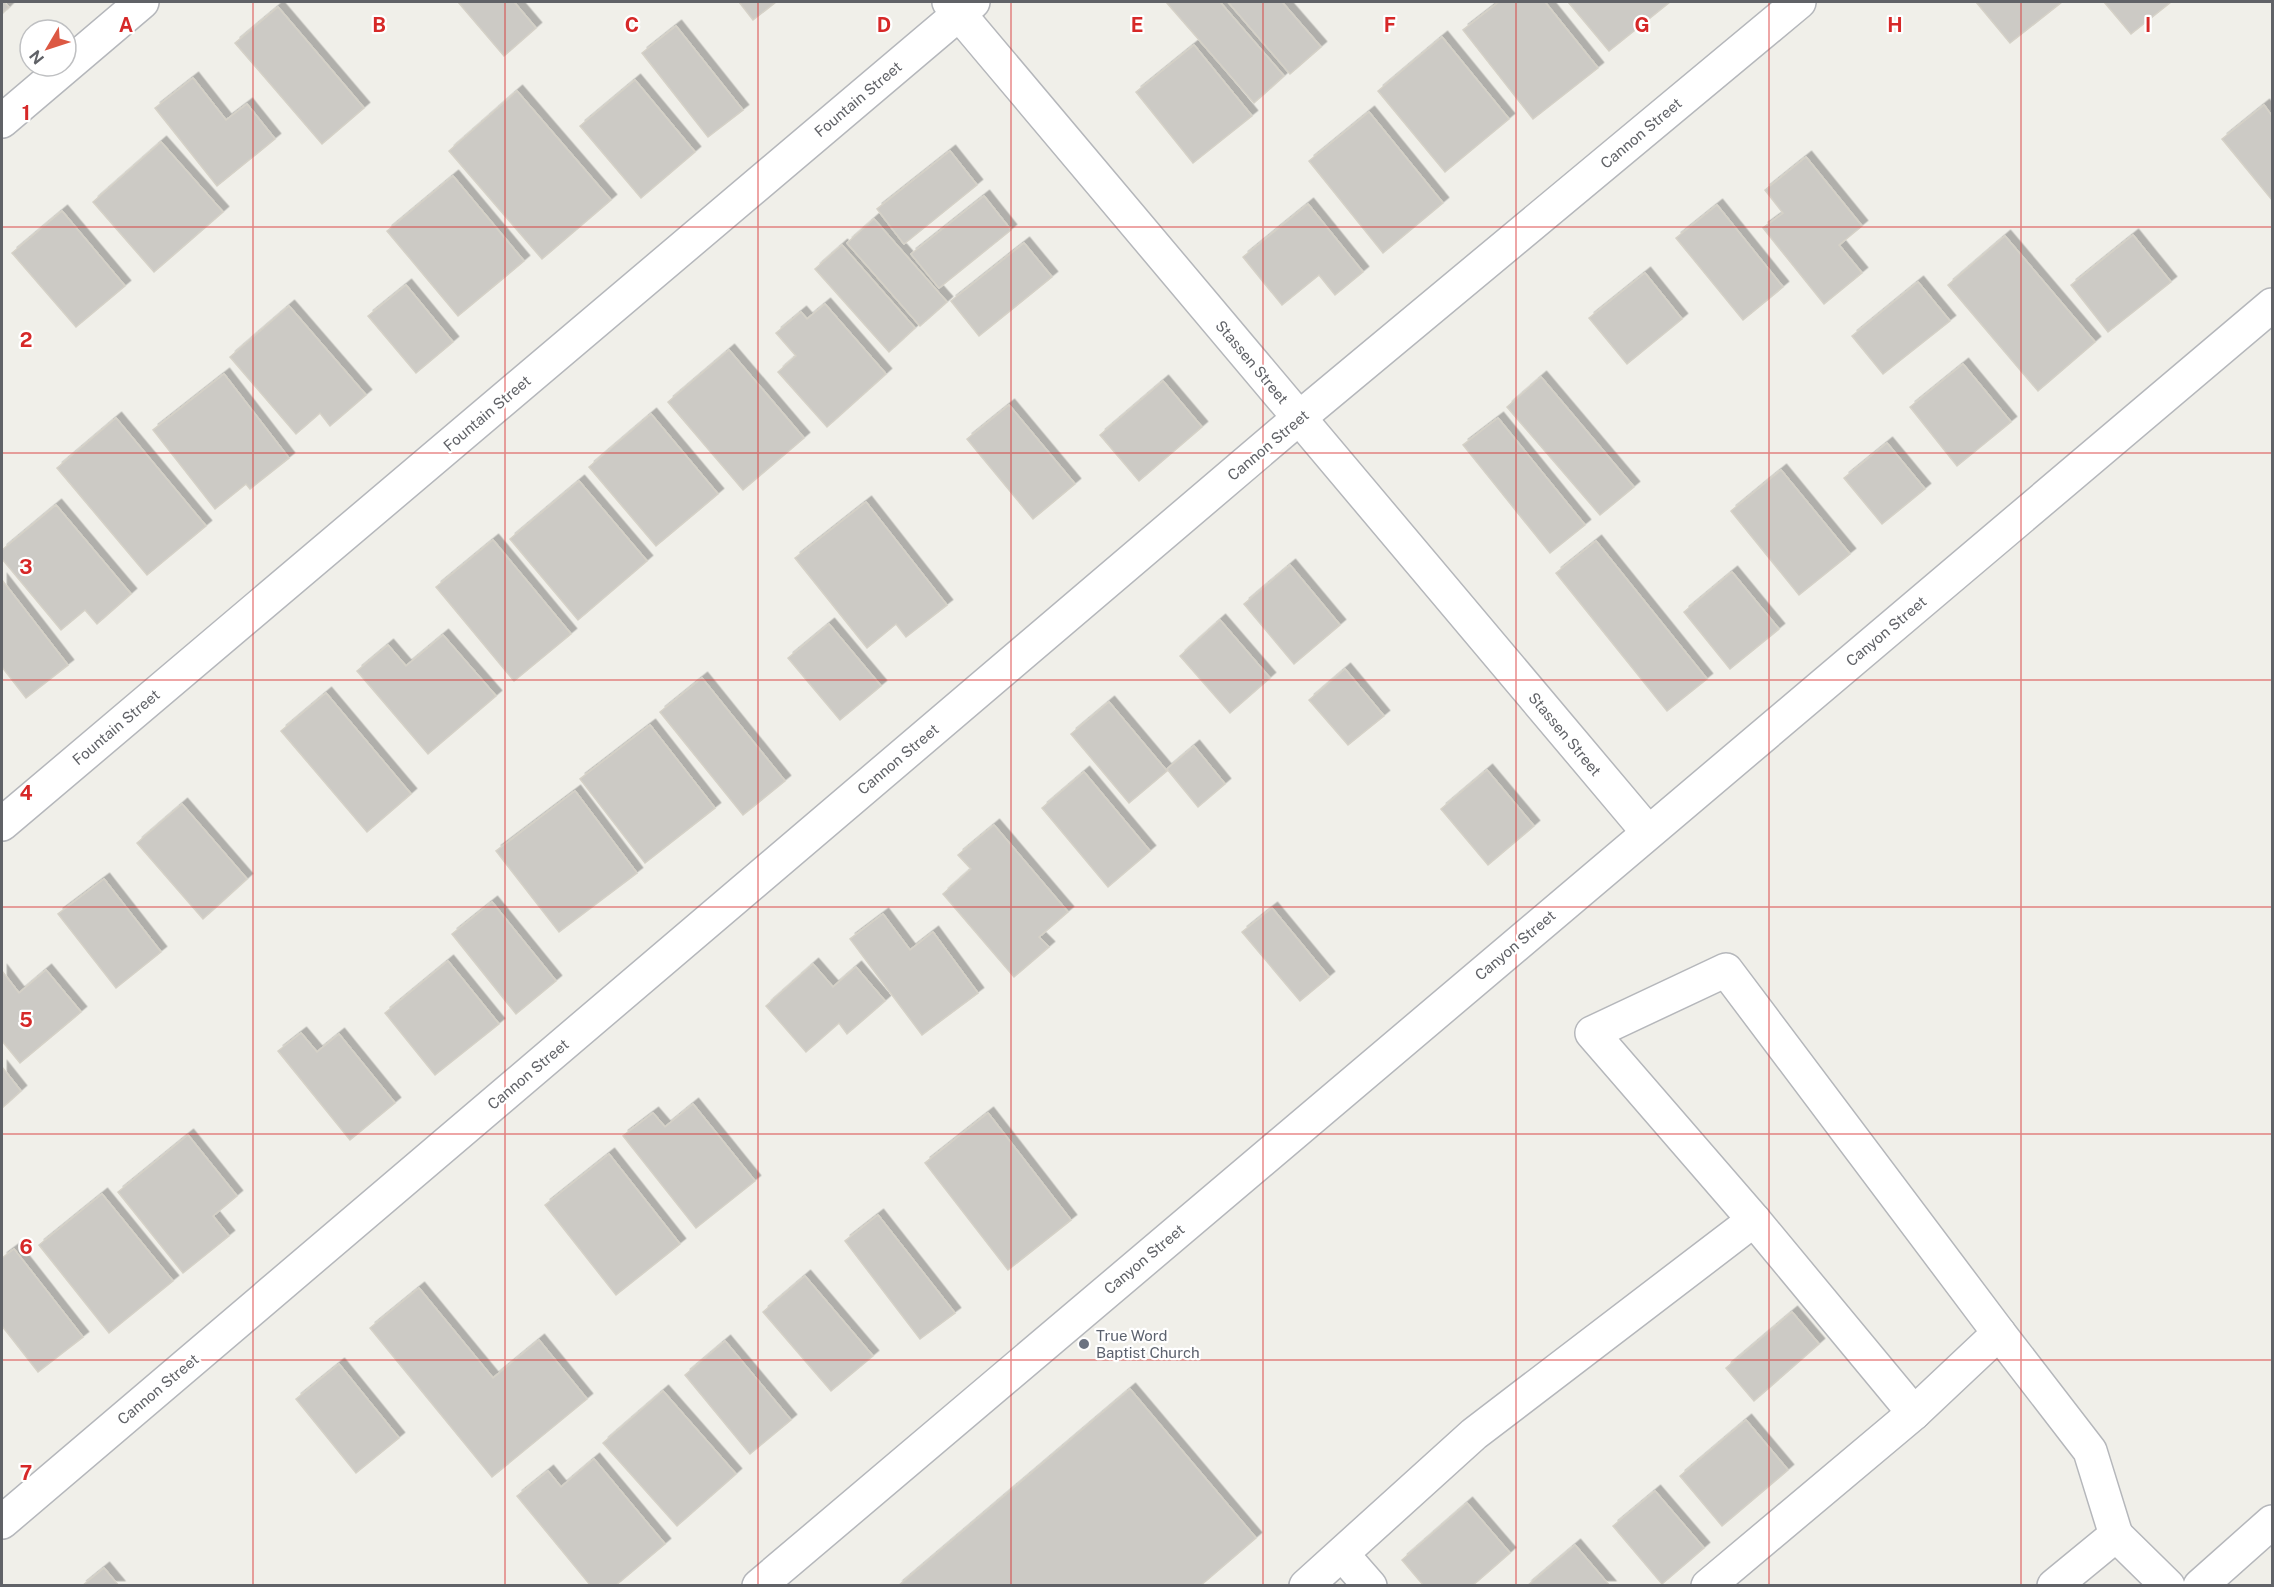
<svg xmlns="http://www.w3.org/2000/svg" width="2274" height="1587" font-family="'Public Sans',sans-serif">
<style>
.building{fill:#cccac5;stroke:#d5d1c7;stroke-width:1.5;filter:url(#shadow)}
.lines{fill:none;stroke-linecap:round;stroke-linejoin:round}
.minor-casing{stroke:#b5b7bb;stroke-width:36}
.minor{stroke:#fff;stroke-width:33}
.grid{fill:none;stroke:#d62828;stroke-width:1.5;stroke-opacity:0.55}
.worship-dot{fill:#6b7280;stroke:#fff;stroke-width:2}
.labels{text-anchor:middle;dominant-baseline:central;stroke-width:4.5;stroke-linejoin:round;paint-order:stroke}
.street-label{font-size:15px;fill:#606267;stroke:#fff}
.worship-label{font-size:15px;fill:#5b616d;stroke:#fff;text-anchor:start}
.grid-label{font-size:20px;text-anchor:middle;font-weight:bold;fill:#d62828;stroke:#fff;stroke-width:4.5;stroke-linejoin:round;paint-order:stroke}
</style>
<defs>
<filter id="shadow"><feDropShadow dx="5.5" dy="-5.5" stdDeviation="0" flood-color="#0004"/></filter>
</defs>
<rect width="100%" height="100%" fill="#f0efe9"/>
<g class="building">
<polygon points="2,2 4,2 9,7 2,14"/>
<polygon points="458,2 514,2 536,28 504,56"/>
<polygon points="739,2 776,2 753,20"/>
<polygon points="1166,2 1220,2 1284,76 1254,103"/>
<polygon points="1228,2 1282,2 1321,47 1290,74"/>
<polygon points="1499,2 1545,2 1598,68 1533,119 1463,30"/>
<polygon points="1568,2 1670,2 1609,51"/>
<polygon points="1976,2 2062,2 2010,43"/>
<polygon points="2104,2 2171,2 2131,34"/>
<polygon points="278,7 364,108 322,144 235,43"/>
<polygon points="676,26 743,110 708,137 642,53"/>
<polygon points="1442,37 1509,119 1445,172 1378,91"/>
<polygon points="1194,45 1252,116 1193,163 1136,92"/>
<polygon points="193,78 226,120 247,104 275,139 217,186 155,108"/>
<polygon points="635,80 695,152 641,198 580,126"/>
<polygon points="517,91 611,200 542,259 449,151"/>
<polygon points="2264,105 2272,116 2272,200 2222,139"/>
<polygon points="1369,112 1443,203 1383,253 1309,161"/>
<polygon points="161,142 223,212 154,272 93,202"/>
<polygon points="950,151 977,185 904,244 877,209"/>
<polygon points="1806,157 1862,226 1839,245 1862,273 1824,304 1763,228 1783,213 1765,190"/>
<polygon points="453,176 524,261 458,316 387,231"/>
<polygon points="984,196 1011,230 939,288 911,254"/>
<polygon points="1308,204 1363,272 1335,295 1319,275 1282,305 1243,257"/>
<polygon points="1717,205 1783,287 1743,320 1676,238"/>
<polygon points="62,211 125,286 76,327 12,253"/>
<polygon points="874,219 947,302 920,326 847,243"/>
<polygon points="2133,235 2171,282 2108,332 2071,285"/>
<polygon points="2005,236 2095,342 2038,391 1948,285"/>
<polygon points="1024,243 1052,277 979,336 951,301"/>
<polygon points="842,245 915,328 889,352 815,269"/>
<polygon points="1645,273 1682,319 1627,364 1589,318"/>
<polygon points="1918,282 1950,321 1883,374 1852,336"/>
<polygon points="406,285 453,342 416,373 368,316"/>
<polygon points="825,304 886,374 827,427 778,372 796,356 776,333 801,312 807,319"/>
<polygon points="289,306 366,395 330,426 320,413 296,434 230,357"/>
<polygon points="729,350 804,438 743,490 668,402"/>
<polygon points="1963,364 2011,422 1957,466 1910,407"/>
<polygon points="224,374 289,458 250,489 246,484 215,509 153,430"/>
<polygon points="1541,377 1634,487 1600,515 1507,407"/>
<polygon points="1163,381 1202,427 1139,481 1100,435"/>
<polygon points="1009,405 1075,484 1033,519 967,439"/>
<polygon points="651,414 718,494 656,546 589,467"/>
<polygon points="116,418 206,526 147,575 57,468"/>
<polygon points="1498,418 1585,525 1550,553 1463,445"/>
<polygon points="1887,443 1925,489 1882,524 1844,478"/>
<polygon points="1781,470 1850,554 1799,595 1731,511"/>
<polygon points="579,481 647,561 578,620 510,539"/>
<polygon points="866,502 947,605 906,637 896,624 867,648 795,558"/>
<polygon points="56,505 131,594 97,624 85,610 61,630 2,559 2,550"/>
<polygon points="493,540 571,634 514,681 436,587"/>
<polygon points="1596,541 1707,679 1667,711 1556,573"/>
<polygon points="1290,565 1340,625 1294,664 1244,604"/>
<polygon points="1732,572 1779,629 1730,669 1684,612"/>
<polygon points="2,580 68,665 26,698 2,667"/>
<polygon points="1220,620 1270,678 1230,713 1180,656"/>
<polygon points="829,624 881,686 840,720 788,658"/>
<polygon points="443,635 496,696 428,754 357,671 388,645 406,666"/>
<polygon points="1345,669 1384,716 1348,745 1309,700"/>
<polygon points="702,678 785,781 743,815 660,712"/>
<polygon points="326,693 411,794 367,832 281,731"/>
<polygon points="1109,702 1167,771 1129,803 1071,734"/>
<polygon points="650,725 715,808 645,863 580,779"/>
<polygon points="1194,746 1225,784 1198,807 1167,769"/>
<polygon points="1487,770 1534,826 1488,865 1441,809"/>
<polygon points="1084,772 1150,851 1108,887 1042,808"/>
<polygon points="575,791 637,873 559,932 496,851"/>
<polygon points="182,804 247,879 203,919 137,843"/>
<polygon points="994,825 1068,912 1039,937 1049,947 1014,977 943,894 971,869 958,855"/>
<polygon points="104,879 161,952 116,988 58,914"/>
<polygon points="492,902 556,981 516,1014 452,934"/>
<polygon points="1272,908 1329,977 1300,1001 1242,932"/>
<polygon points="883,914 910,950 933,932 978,993 922,1035 850,939"/>
<polygon points="448,961 499,1024 435,1075 385,1013"/>
<polygon points="813,964 833,987 856,967 885,1001 847,1034 839,1023 806,1052 766,1006"/>
<polygon points="46,970 81,1012 20,1063 2,1041 2,971 19,993"/>
<polygon points="301,1033 317,1052 339,1034 395,1103 350,1140 278,1051"/>
<polygon points="2,1067 21,1091 2,1108"/>
<polygon points="693,1104 755,1181 696,1228 623,1136 653,1113 665,1127"/>
<polygon points="988,1113 1071,1220 1008,1270 925,1163"/>
<polygon points="188,1135 237,1196 213,1216 229,1236 183,1273 118,1192"/>
<polygon points="609,1154 680,1244 616,1295 545,1205"/>
<polygon points="102,1194 173,1281 109,1333 39,1245"/>
<polygon points="878,1215 955,1313 920,1339 845,1241"/>
<polygon points="14,1249 83,1337 38,1372 2,1326 2,1258"/>
<polygon points="805,1276 873,1356 831,1391 763,1312"/>
<polygon points="419,1288 493,1378 539,1340 587,1399 492,1477 370,1328"/>
<polygon points="1792,1312 1819,1344 1754,1401 1726,1368"/>
<polygon points="725,1341 791,1420 750,1454 685,1375"/>
<polygon points="339,1364 399,1438 356,1473 296,1399"/>
<polygon points="1130,1389 1256,1538 1200,1586 898,1586"/>
<polygon points="663,1391 736,1474 677,1526 603,1443"/>
<polygon points="1746,1420 1788,1470 1722,1526 1680,1476"/>
<polygon points="594,1459 665,1544 615,1586 591,1586 517,1496 548,1471 561,1487"/>
<polygon points="1655,1491 1704,1548 1662,1584 1613,1526"/>
<polygon points="1467,1503 1510,1553 1472,1586 1424,1586 1402,1560"/>
<polygon points="1575,1545 1610,1586 1527,1586"/>
<polygon points="104,1568 119,1586 82,1586"/>
</g>
<g class="lines">
<defs>
<g id="minor">
<polyline points="949,2 1648,832"/>
<polyline points="2,121 142,2"/>
<polyline points="2,824 973,2"/>
<polyline points="1914,1413 1754,1220 1592,1033 1726,970 1999,1333"/>
<polyline points="2,1522 1299,418 1799,2"/>
<polyline points="1342,1554 1370,1586"/>
<polyline points="759,1586 2272,305"/>
<polyline points="1306,1586 1474,1434 1754,1220"/>
<polyline points="1708,1586 1914,1413 1999,1333 2090,1451 2116,1535"/>
<polyline points="2054,1586 2116,1535 2168,1586"/>
<polyline points="2200,1586 2272,1522"/>
</g>
</defs>
<use href="#minor" class="minor-casing"/>
<use href="#minor" class="minor"/>
</g>
<path class="grid" d="M253 2V1586M505 2V1586M758 2V1586M1011 2V1586M1263 2V1586M1516 2V1586M1769 2V1586M2021 2V1586M2 227H2272M2 453H2272M2 680H2272M2 907H2272M2 1134H2272M2 1360H2272"/>
<circle class="worship-dot" cx="1084" cy="1344" r="6"/>
<g class="labels">
<g class="street-label">
<text transform="translate(858 99) rotate(-40)">Fountain Street</text>
<text transform="translate(1641 133) rotate(-40)">Cannon Street</text>
<text transform="translate(1252 362) rotate(50)">Stassen Street</text>
<text transform="translate(487 413) rotate(-40)">Fountain Street</text>
<text transform="translate(1268 445) rotate(-40)">Cannon Street</text>
<text transform="translate(1886 631) rotate(-40)">Canyon Street</text>
<text transform="translate(116 727) rotate(-40)">Fountain Street</text>
<text transform="translate(1565 734) rotate(50)">Stassen Street</text>
<text transform="translate(898 759) rotate(-40)">Cannon Street</text>
<text transform="translate(1515 945) rotate(-40)">Canyon Street</text>
<text transform="translate(528 1074) rotate(-40)">Cannon Street</text>
<text transform="translate(1144 1259) rotate(-40)">Canyon Street</text>
<text transform="translate(158 1389) rotate(-40)">Cannon Street</text>
</g>
<g class="worship-label">
<text x="1096" y="1335">True Word<tspan x="1096" dy="17">Baptist Church</tspan></text>
</g>
</g>
<g class="grid-label">
<text x="126" y="32">A</text>
<text x="379" y="32">B</text>
<text x="632" y="32">C</text>
<text x="884" y="32">D</text>
<text x="1137" y="32">E</text>
<text x="1390" y="32">F</text>
<text x="1642" y="32">G</text>
<text x="1895" y="32">H</text>
<text x="2148" y="32">I</text>
<text x="26" y="120">1</text>
<text x="26" y="347">2</text>
<text x="26" y="574">3</text>
<text x="26" y="800">4</text>
<text x="26" y="1027">5</text>
<text x="26" y="1254">6</text>
<text x="26" y="1480">7</text>
</g>
<rect width="2274" height="1587" fill="none" stroke="#606267" stroke-width="6"/>
<g transform="translate(48 48) rotate(231)"><circle r="28" fill="#ffffff" stroke="#bfc0c2" stroke-width="1.5"/>
<path d="M0-4.5L10 22L0 15L-10 22Z" fill="#dc5843"/>
<text y="-9" font-size="16" font-weight="bold" text-anchor="middle" fill="#606267">N</text>
</g>
</svg>
